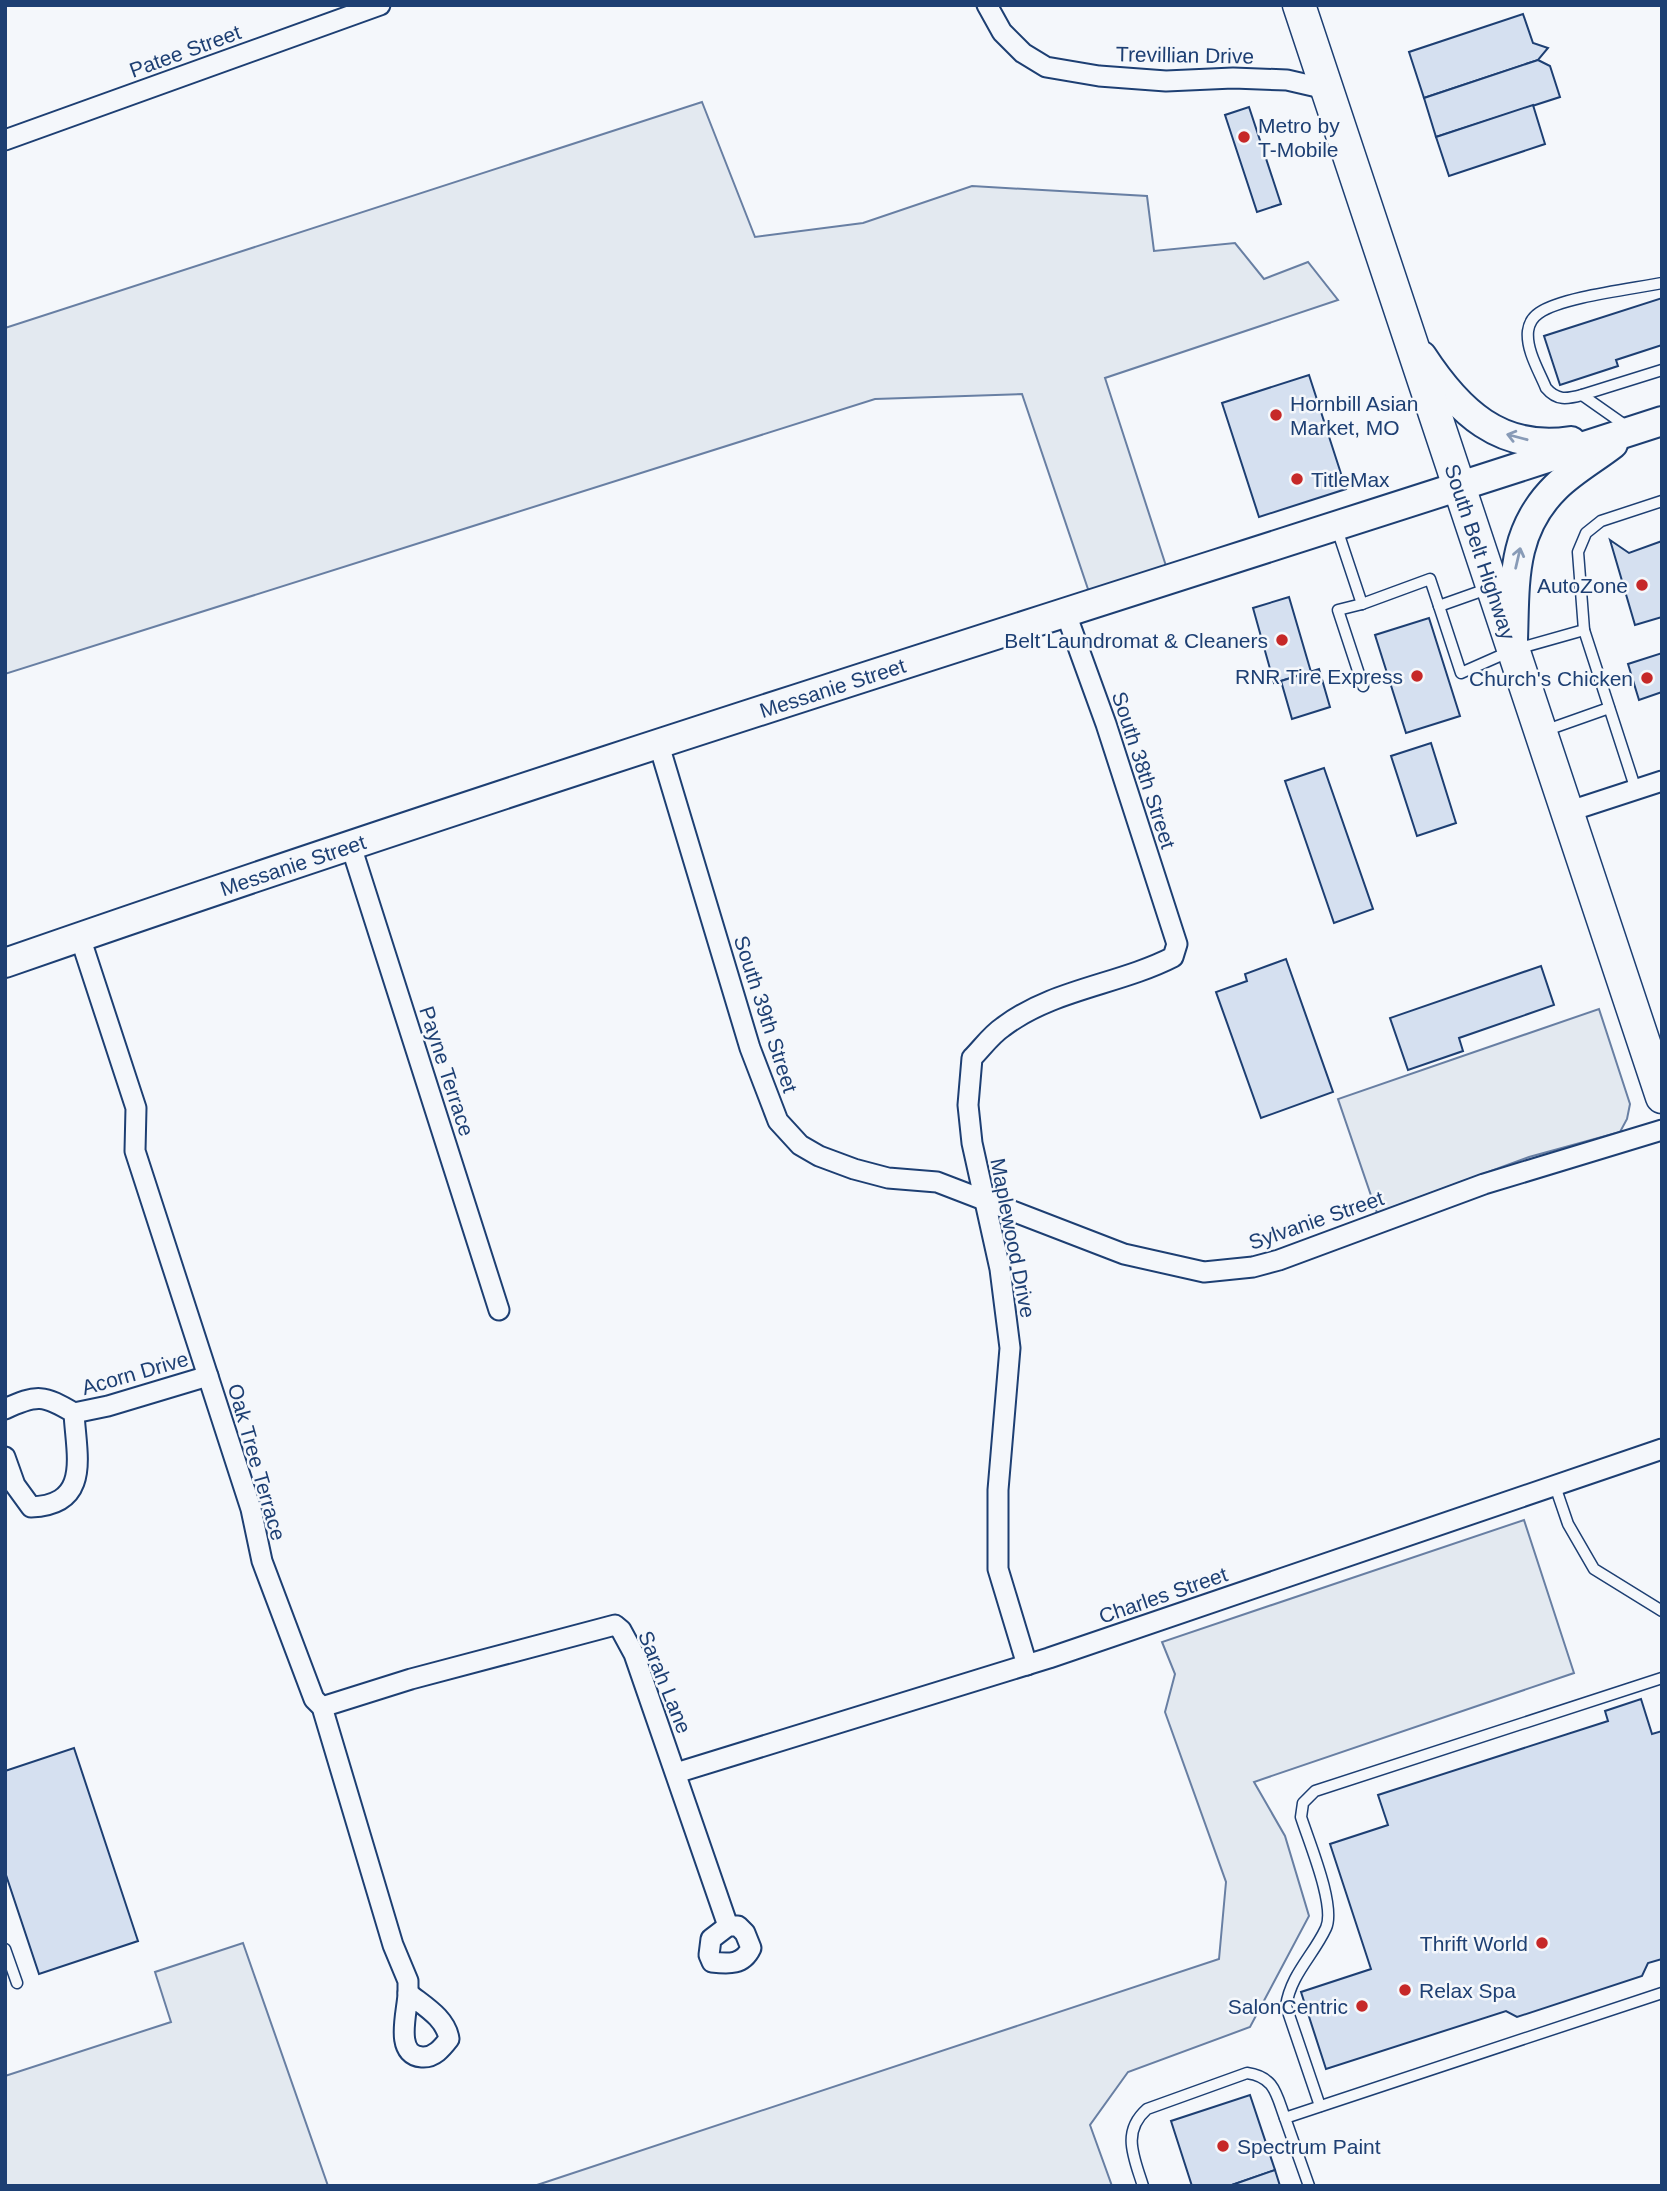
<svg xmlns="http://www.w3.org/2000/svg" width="1667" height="2191" font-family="Arial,sans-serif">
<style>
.green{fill:#e3e9f0;stroke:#687fa3;stroke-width:2}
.building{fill:#d5e0f0;stroke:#1d3f73;stroke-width:2}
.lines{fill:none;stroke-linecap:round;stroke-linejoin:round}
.lane-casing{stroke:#1d3f73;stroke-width:13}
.street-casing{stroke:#1d3f73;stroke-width:23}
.secondary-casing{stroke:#1d3f73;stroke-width:32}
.primary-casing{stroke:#1d3f73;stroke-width:35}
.lane{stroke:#f4f7fb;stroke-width:10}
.street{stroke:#f4f7fb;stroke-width:19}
.secondary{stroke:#f4f7fb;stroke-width:28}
.primary{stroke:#f4f7fb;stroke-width:32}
.oneway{stroke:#889bb7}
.poi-dot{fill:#c62828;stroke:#f4f7fb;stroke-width:2.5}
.labels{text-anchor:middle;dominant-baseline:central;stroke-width:5;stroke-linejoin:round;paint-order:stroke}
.street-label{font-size:21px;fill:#1d3f73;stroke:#f4f7fb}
.poi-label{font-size:21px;fill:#1d3f73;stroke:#f4f7fb;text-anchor:end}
</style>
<rect width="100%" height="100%" fill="#f4f7fb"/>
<g class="green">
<polygon points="702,102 755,237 863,223 972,186 1147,196 1154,251 1235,243 1264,279 1308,262 1338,300 1105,378 1167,569 1089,592 1022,394 875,399 5,674 5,328"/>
<polygon points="1599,1009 1630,1104 1627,1119 1620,1132 1529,1157 1377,1213 1338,1099"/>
<polygon points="1524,1520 1574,1673 1254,1782 1285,1836 1309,1916 1250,2027 1128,2072 1090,2125 1112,2186 534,2186 1219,1959 1226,1882 1165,1712 1175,1674 1162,1642"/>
<polygon points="243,1943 328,2186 5,2186 5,2076 171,2022 155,1972"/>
</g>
<g class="building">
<polygon points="1523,14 1533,43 1548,48 1538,60 1424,98 1409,52"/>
<polygon points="1538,60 1550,66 1560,97 1436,137 1424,98"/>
<polygon points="1533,105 1545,144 1449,176 1436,137"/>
<polygon points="1249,107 1281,204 1257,212 1225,115"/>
<polygon points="1662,298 1662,345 1616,360 1618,366 1560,385 1544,336"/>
<polygon points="1309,375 1346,489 1259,517 1222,403"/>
<polygon points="1610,540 1629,553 1662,541 1662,617 1635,625"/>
<polygon points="1289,597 1311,672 1274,683 1253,608"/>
<polygon points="1429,618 1460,716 1406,733 1375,635"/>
<polygon points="1662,653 1662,692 1639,700 1628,664"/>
<polygon points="1319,669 1330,707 1292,719 1281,681"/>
<polygon points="1431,743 1456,823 1417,836 1391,756"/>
<polygon points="1324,768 1373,909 1334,923 1285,781"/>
<polygon points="1286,959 1333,1092 1261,1118 1216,992 1247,981 1245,974"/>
<polygon points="1541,966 1554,1005 1459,1038 1463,1051 1408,1070 1390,1018"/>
<polygon points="1641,1699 1652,1734 1662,1731 1662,1959 1648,1963 1642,1976 1517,2017 1506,2011 1326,2069 1301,1992 1371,1969 1330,1844 1388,1825 1378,1795 1608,1721 1605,1711"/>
<polygon points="74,1748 138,1941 39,1974 5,1872 5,1771"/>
<polygon points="1250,2095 1275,2170 1229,2186 1192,2186 1171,2121"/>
<polygon points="1275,2170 1280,2186 1229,2186"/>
</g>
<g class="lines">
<defs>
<g id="lane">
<path d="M1582 395C1567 399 1557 401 1546 388 1539 371 1526 350 1528 331 1529 323 1533 317 1539 313 1562 297 1632 289 1662 283"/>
<polyline points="1629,428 1582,395 1662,370"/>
<polyline points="1337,529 1362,604 1430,579 1439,606 1487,589"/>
<polyline points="1362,604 1338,610 1363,686"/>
<polyline points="1439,606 1461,673 1513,650 1584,630 1578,552 1586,533 1601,521 1662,501"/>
<polyline points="1584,630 1636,790"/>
<polyline points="1544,731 1609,708"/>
<polyline points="1555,1486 1568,1524 1594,1569 1662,1611"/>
<polyline points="5,1949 17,1983"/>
<path d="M1320 2106 1286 2006C1291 1974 1313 1956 1326 1928 1336 1906 1309 1842 1301 1817L1303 1803 1315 1791 1662 1678"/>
<path d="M1143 2186C1134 2157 1121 2132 1147 2109L1247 2073C1275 2077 1276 2094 1285 2118"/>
<polyline points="1309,2186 1285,2118 1662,1993"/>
</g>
<g id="street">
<polyline points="987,5 1002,32 1023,53 1046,67 1099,76 1166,81 1233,78 1287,80 1326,89"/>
<polyline points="5,140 380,5"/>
<polyline points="659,745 750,1048 778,1121 800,1145 819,1156 854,1169 888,1178 937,1182 1124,1254 1204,1272 1253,1267 1279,1260 1484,1184 1662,1130"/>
<polyline points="1567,812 1662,781"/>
<polyline points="351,846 499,1310"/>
<polyline points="80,937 136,1108 135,1151 251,1509 262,1561 314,1699 322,1707 393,1945 408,1981 408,1993"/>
<path d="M5 1409C37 1394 44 1395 74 1413 76 1454 92 1505 31 1507L15 1485 5 1457"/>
<polyline points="74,1413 108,1406 208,1376"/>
<path d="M1027 1665 998 1569V1490L1010 1348 1000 1269 972 1143 968 1105 972 1058C982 1048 991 1035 1003 1027 1053 989 1118 985 1173 957L1177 944 1106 724 1065 611"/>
<polyline points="322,1707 411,1679 615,1625 621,1630 634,1654 728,1926"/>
<polyline points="676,1773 1049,1658 1662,1449"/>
<path d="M728 1926H738L745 1933 751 1948C743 1965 729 1964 712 1962L709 1955 711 1939Z"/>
<path d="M408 1993C424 2006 446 2018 449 2039 442 2048 434 2058 422 2057 393 2055 408 2010 408 1993Z"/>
</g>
<g id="secondary">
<path d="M1422 356C1458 411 1500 452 1571 441"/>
<path d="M1513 640C1515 582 1511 531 1556 487 1572 471 1595 458 1613 444"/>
<path id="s1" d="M5 963C554 772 1109 600 1662 421"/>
</g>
<g id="primary">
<path id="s2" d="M1299 5 1662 1097"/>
</g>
</defs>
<use href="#lane" class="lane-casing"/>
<use href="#street" class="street-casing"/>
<use href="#secondary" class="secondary-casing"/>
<use href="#primary" class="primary-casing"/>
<use href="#lane" class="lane"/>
<use href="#street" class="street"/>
<use href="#secondary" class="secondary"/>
<use href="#primary" class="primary"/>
</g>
<defs><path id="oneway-shaft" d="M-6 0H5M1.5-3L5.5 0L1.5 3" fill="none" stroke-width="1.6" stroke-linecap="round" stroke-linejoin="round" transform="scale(1.75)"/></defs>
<g class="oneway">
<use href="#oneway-shaft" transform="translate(1517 437) rotate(-165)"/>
<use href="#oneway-shaft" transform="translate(1518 558) rotate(-77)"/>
</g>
<g class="poi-dot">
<circle cx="1244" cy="137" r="7"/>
<circle cx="1276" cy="415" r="7"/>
<circle cx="1297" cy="479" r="7"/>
<circle cx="1642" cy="585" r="7"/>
<circle cx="1282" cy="640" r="7"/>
<circle cx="1417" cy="676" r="7"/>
<circle cx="1647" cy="678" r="7"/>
<circle cx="1542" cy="1943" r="7"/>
<circle cx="1405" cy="1990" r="7"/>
<circle cx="1362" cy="2006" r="7"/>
<circle cx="1223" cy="2146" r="7"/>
</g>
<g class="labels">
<g class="street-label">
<text transform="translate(185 51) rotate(-20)">Patee Street</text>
<text transform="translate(1185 55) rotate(1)">Trevillian Drive</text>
<text stroke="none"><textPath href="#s2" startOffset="576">South Belt Highway</textPath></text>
<text stroke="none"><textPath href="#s1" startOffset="872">Messanie Street</textPath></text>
<text transform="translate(1144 770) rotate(72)">South 38th Street</text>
<text stroke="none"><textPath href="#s1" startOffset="304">Messanie Street</textPath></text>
<text transform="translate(766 1014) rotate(72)">South 39th Street</text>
<text transform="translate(447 1071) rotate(72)">Payne Terrace</text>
<text transform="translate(1316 1220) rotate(-19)">Sylvanie Street</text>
<text transform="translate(1013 1238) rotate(79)">Maplewood Drive</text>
<text transform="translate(135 1373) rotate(-16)">Acorn Drive</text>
<text transform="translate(257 1462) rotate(74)">Oak Tree Terrace</text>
<text transform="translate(1163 1595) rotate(-19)">Charles Street</text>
<text transform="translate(665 1682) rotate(68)">Sarah Lane</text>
</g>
<g class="poi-label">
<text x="1258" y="125" text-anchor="start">Metro by<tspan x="1258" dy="24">T-Mobile</tspan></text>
<text x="1290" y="403" text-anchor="start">Hornbill Asian<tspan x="1290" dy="24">Market, MO</tspan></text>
<text x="1311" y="479" text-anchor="start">TitleMax</text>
<text x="1628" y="585">AutoZone</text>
<text x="1268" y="640">Belt Laundromat &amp; Cleaners</text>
<text x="1403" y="676">RNR Tire Express</text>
<text x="1633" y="678">Church's Chicken</text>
<text x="1528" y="1943">Thrift World</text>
<text x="1419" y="1990" text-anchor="start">Relax Spa</text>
<text x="1348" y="2006">SalonCentric</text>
<text x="1237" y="2146" text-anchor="start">Spectrum Paint</text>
</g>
</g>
<rect width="1667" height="2191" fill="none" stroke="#1d3f73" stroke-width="14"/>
</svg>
